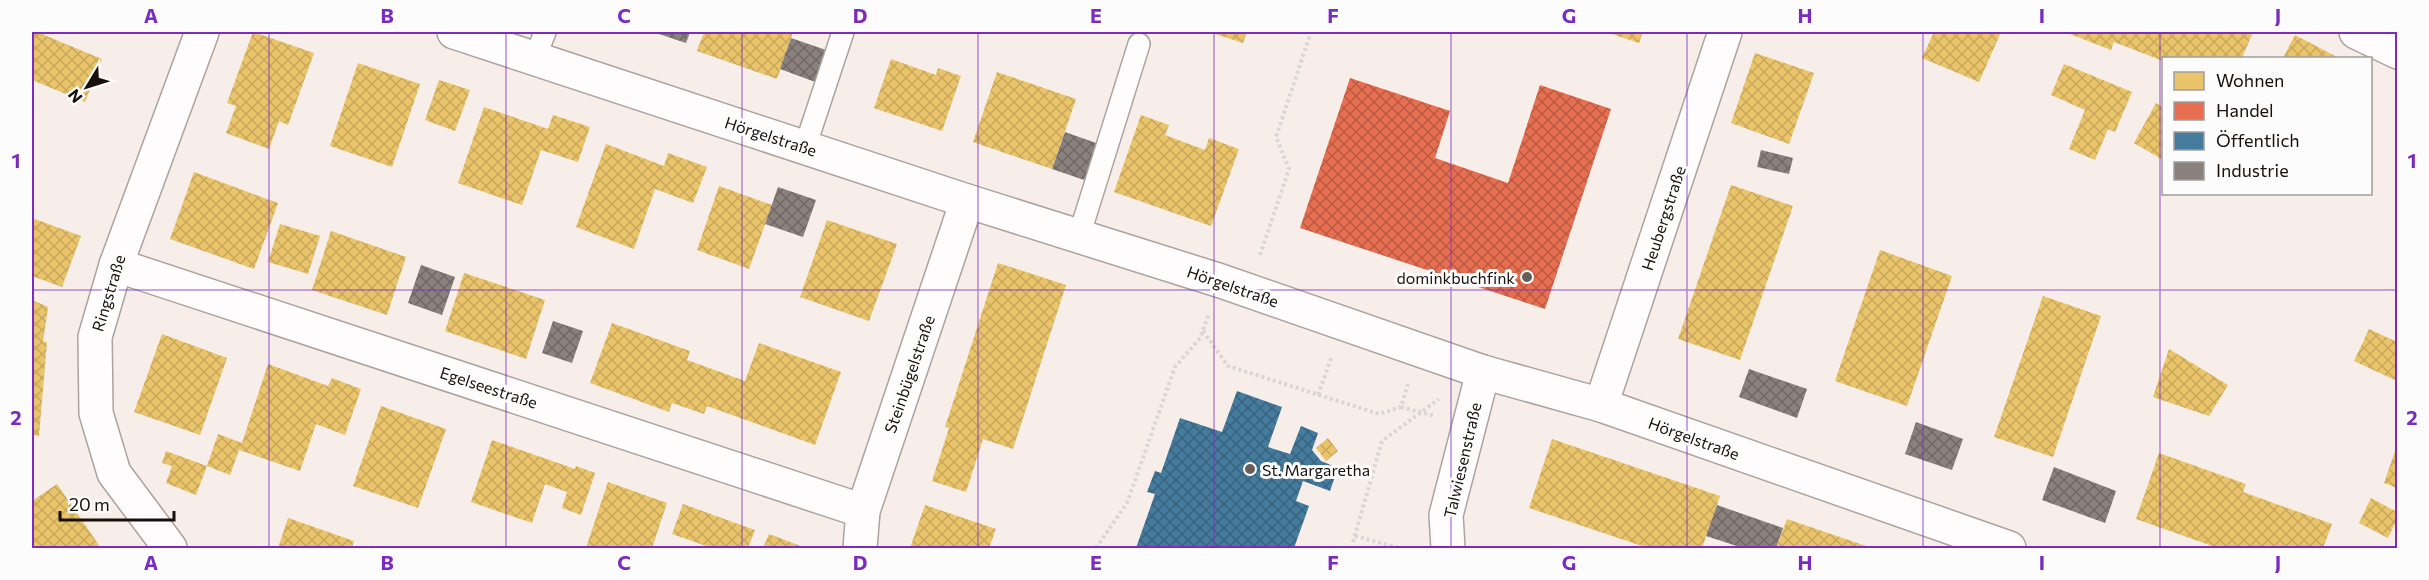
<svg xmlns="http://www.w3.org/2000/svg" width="2429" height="580" font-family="Commissioner,sans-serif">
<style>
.homes{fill:url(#homes-cross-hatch)}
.shops{fill:url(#shops-cross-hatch)}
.public{fill:url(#public-cross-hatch)}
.industry{fill:url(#industry-cross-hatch)}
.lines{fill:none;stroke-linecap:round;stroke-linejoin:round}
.service-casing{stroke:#aca39f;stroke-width:24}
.minor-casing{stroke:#aca39f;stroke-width:36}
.path{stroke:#d9d6d5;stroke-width:4;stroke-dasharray:3 3;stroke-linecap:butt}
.service{stroke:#fefcfc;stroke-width:21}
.minor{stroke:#fefcfc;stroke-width:33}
.grid{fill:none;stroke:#7b2cbf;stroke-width:1.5;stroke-opacity:0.55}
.poi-dot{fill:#665e59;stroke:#fcfcfc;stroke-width:2}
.labels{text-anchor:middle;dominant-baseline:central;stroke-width:6;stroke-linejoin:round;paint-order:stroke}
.street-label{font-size:16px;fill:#17100c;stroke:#fcfcfc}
.poi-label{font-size:16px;fill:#17100c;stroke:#fcfcfc;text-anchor:end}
.neatline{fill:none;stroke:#7b2cbf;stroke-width:2}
.grid-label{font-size:20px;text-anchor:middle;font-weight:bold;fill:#7b2cbf}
</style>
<defs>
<pattern id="homes-cross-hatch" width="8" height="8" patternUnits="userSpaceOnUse" patternTransform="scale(1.5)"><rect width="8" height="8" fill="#e9c46a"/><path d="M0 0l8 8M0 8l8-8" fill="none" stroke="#c7a75b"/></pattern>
<pattern id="shops-cross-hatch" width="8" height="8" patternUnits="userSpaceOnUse" patternTransform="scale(1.5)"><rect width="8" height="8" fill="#e76f51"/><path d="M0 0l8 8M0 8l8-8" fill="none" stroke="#ba5a42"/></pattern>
<pattern id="public-cross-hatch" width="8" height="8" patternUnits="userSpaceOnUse" patternTransform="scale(1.5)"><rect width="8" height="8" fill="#457b9d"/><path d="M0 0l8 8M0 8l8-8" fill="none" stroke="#39637e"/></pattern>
<pattern id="industry-cross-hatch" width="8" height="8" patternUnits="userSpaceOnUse" patternTransform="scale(1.5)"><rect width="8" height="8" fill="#8a817c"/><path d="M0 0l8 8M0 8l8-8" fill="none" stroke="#706864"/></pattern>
</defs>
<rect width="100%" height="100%" fill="#f8eee9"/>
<g class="homes">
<polygon points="32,32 46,32 44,35 102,59 85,102 32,80 33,36"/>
<polygon points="253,32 314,53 288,125 279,121 269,149 226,133 236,106 227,103"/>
<polygon points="704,32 793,32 777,79 697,51"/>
<polygon points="1209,32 1247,32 1243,43"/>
<polygon points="1606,32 1643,32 1639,43"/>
<polygon points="1934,32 2001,32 1979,82 1922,58"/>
<polygon points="2065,32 2253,32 2242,58 2163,58 2163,61 2114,42 2111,50"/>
<polygon points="2295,35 2339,58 2283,58"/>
<polygon points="1755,53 1814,73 1789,144 1731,123"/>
<polygon points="891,59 936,75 938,68 961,76 942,131 874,108"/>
<polygon points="358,63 420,84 392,167 330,146"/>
<polygon points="2064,64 2132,92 2115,132 2108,129 2095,160 2069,149 2085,110 2051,95"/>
<polygon points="997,72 1076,99 1052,169 973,142"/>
<polygon points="439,80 470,90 455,131 425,120"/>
<polygon points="2156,103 2163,107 2163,160 2134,143"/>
<polygon points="484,107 548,129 553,115 590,127 578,162 541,150 522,205 458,183"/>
<polygon points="1141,115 1169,125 1165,135 1205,150 1209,138 1239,149 1211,226 1114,192"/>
<polygon points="606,144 664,166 668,153 707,167 693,203 655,189 634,249 576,227"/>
<polygon points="194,172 278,203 254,269 170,239"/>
<polygon points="1731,185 1793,206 1740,360 1678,339"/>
<polygon points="719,186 772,205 749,269 697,250"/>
<polygon points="32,218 81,236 62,287 32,276"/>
<polygon points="827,220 897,244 869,321 800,297"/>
<polygon points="280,224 320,236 308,274 268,262"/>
<polygon points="331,231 406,257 387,315 312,290"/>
<polygon points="1880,250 1952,276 1907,406 1835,381"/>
<polygon points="998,263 1066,285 1013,449 983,439 966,492 932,481 949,428 945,427"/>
<polygon points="464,273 545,300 526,359 445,331"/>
<polygon points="2043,296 2101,316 2053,457 1994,437"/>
<polygon points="32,300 48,307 43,342 47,342 39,436 32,435"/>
<polygon points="612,323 690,351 687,360 745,381 759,343 841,372 815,445 707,406 704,414 672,403 669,412 590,383"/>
<polygon points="2369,329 2397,342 2397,381 2354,361"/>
<polygon points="162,334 227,358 200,435 134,412"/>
<polygon points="2169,349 2228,385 2209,416 2153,397"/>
<polygon points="268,364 328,386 332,378 361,389 345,435 316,424 300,471 239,450 230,475 207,466 196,495 166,483 172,466 162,463 166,451 207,466 218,434 242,443"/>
<polygon points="381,406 446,429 418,508 353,486"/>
<polygon points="1328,438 1338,451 1326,461 1316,448"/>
<polygon points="1552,439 1720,496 1702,548 1648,548 1529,508"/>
<polygon points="492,440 575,469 576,466 595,473 581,515 562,508 567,492 545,484 532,523 471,502"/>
<polygon points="2397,445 2397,488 2384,483"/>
<polygon points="2159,453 2246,484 2243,492 2332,524 2323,548 2218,548 2136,519"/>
<polygon points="608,482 667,503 652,548 586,548"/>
<polygon points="57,484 101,548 32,548 32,501"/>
<polygon points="2371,498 2397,512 2397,519 2388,538 2359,523"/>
<polygon points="683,504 755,530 748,548 712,548 672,534"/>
<polygon points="925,505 996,529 989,548 910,548"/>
<polygon points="288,518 354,541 352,548 278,548"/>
<polygon points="1787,519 1872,548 1776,548"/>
<polygon points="769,534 806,548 763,548"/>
</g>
<polygon class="shops" points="1350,78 1450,111 1435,158 1508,183 1540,85 1611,109 1545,309 1300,228"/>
<polygon class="public" points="1237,391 1282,407 1268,447 1290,454 1301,426 1318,433 1312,450 1321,461 1338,468 1330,491 1303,481 1296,501 1309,506 1294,548 1136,548 1155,494 1147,492 1155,471 1161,473 1180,418 1222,432"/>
<g class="industry">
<polygon points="653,32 690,32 686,43"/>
<polygon points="791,38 829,51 818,83 780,69"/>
<polygon points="1065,132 1099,144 1087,181 1052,169"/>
<polygon points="1761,150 1793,158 1789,174 1757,167"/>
<polygon points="778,187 816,200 803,237 765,224"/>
<polygon points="421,265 455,277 442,315 408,303"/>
<polygon points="553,321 583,331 572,363 542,353"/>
<polygon points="1749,369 1807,389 1797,418 1739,397"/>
<polygon points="1916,422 1963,439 1952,470 1905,454"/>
<polygon points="2054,467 2116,491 2105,523 2042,500"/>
<polygon points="1717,505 1783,528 1776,548 1743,548 1706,536"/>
</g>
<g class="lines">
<defs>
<g id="service">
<polyline points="535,58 545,32"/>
<polyline points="805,147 843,32"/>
<polyline points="1079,236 1139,44"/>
</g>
<g id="minor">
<polyline points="454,32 967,201 1221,281 1483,372 1601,405 2009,548"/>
<polyline points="2356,32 2398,52"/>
<polyline points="116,265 863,511"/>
<polyline points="1601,405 1725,32"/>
<polyline points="170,548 114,473 96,413 95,337 116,265 202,32"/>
<polyline points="860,548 863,511 967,201"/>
<polyline points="1448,548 1446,515 1483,372"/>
</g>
</defs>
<use href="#service" class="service-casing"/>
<use href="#minor" class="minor-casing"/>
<g class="path">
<polyline points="1260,255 1289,169 1276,137 1311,32"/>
<polyline points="1203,331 1228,366 1379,414 1401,407 1408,384"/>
<polyline points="1318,395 1332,356"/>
<polyline points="1401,407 1435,416"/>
<polyline points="1355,536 1399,548"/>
<polyline points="1353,542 1382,441 1439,399"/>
<polyline points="1096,548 1127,503 1175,367 1200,338 1209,314"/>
</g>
<use href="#service" class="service"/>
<use href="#minor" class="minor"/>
</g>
<path class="grid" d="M269 32V548M506 32V548M742 32V548M978 32V548M1214 32V548M1451 32V548M1687 32V548M1923 32V548M2160 32V548M32 290H2398"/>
<g class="poi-dot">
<circle cx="1527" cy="277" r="6"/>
<circle cx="1250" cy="469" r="6"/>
</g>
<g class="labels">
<g class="street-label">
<text transform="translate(771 136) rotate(18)">Hörgelstraße</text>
<text transform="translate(1663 218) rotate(-72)">Heubergstraße</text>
<text transform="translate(1233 286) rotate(19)">Hörgelstraße</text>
<text transform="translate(108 293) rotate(-73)">Ringstraße</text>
<text transform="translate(909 374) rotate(-71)">Steinbügelstraße</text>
<text transform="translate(489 387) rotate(18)">Egelseestraße</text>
<text transform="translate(1694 438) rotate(20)">Hörgelstraße</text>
<text transform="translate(1462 460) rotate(-77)">Talwiesenstraße</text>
</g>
<g class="poi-label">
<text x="1515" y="277">dominkbuchfink</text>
<text x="1262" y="469" text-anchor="start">St. Margaretha</text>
</g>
</g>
<rect width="2429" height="580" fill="none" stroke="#fcfcfc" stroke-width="66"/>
<rect x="2162" y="57" width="210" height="138" fill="#fcfcfc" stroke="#a09e9c" stroke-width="1.5"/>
<rect x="2174" y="72" width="30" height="18" fill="#e9c46a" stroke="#a09e9c" stroke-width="1.5"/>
<text x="2216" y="87" font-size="18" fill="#17100c">Wohnen</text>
<rect x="2174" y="102" width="30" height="18" fill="#e76f51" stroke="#a09e9c" stroke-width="1.5"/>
<text x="2216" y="117" font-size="18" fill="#17100c">Handel</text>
<rect x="2174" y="132" width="30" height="18" fill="#457b9d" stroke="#a09e9c" stroke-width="1.5"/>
<text x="2216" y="147" font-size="18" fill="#17100c">Öffentlich</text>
<rect x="2174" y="162" width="30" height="18" fill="#8a817c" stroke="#a09e9c" stroke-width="1.5"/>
<text x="2216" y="177" font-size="18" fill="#17100c">Industrie</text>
<g transform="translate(87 87) rotate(232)" stroke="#fcfcfc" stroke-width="4.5" paint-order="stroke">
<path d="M0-4.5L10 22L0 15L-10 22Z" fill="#17100c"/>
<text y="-9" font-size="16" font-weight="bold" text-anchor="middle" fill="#17100c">N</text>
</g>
<path d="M60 511v9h114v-9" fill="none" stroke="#17100c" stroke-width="3"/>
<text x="69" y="511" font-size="18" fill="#17100c" stroke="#fcfcfc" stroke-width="4.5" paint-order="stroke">20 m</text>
<rect x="33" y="33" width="2363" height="514" class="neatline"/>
<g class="grid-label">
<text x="151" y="23">A</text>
<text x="387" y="23">B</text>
<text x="624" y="23">C</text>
<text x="860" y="23">D</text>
<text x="1096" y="23">E</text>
<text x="1333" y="23">F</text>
<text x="1569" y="23">G</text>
<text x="1805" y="23">H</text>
<text x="2042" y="23">I</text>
<text x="2278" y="23">J</text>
<text x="16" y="168">1</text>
<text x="2412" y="168">1</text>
<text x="16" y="425">2</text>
<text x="2412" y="425">2</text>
<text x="151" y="570">A</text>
<text x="387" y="570">B</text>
<text x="624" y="570">C</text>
<text x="860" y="570">D</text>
<text x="1096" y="570">E</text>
<text x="1333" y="570">F</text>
<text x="1569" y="570">G</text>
<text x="1805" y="570">H</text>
<text x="2042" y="570">I</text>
<text x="2278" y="570">J</text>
</g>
</svg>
